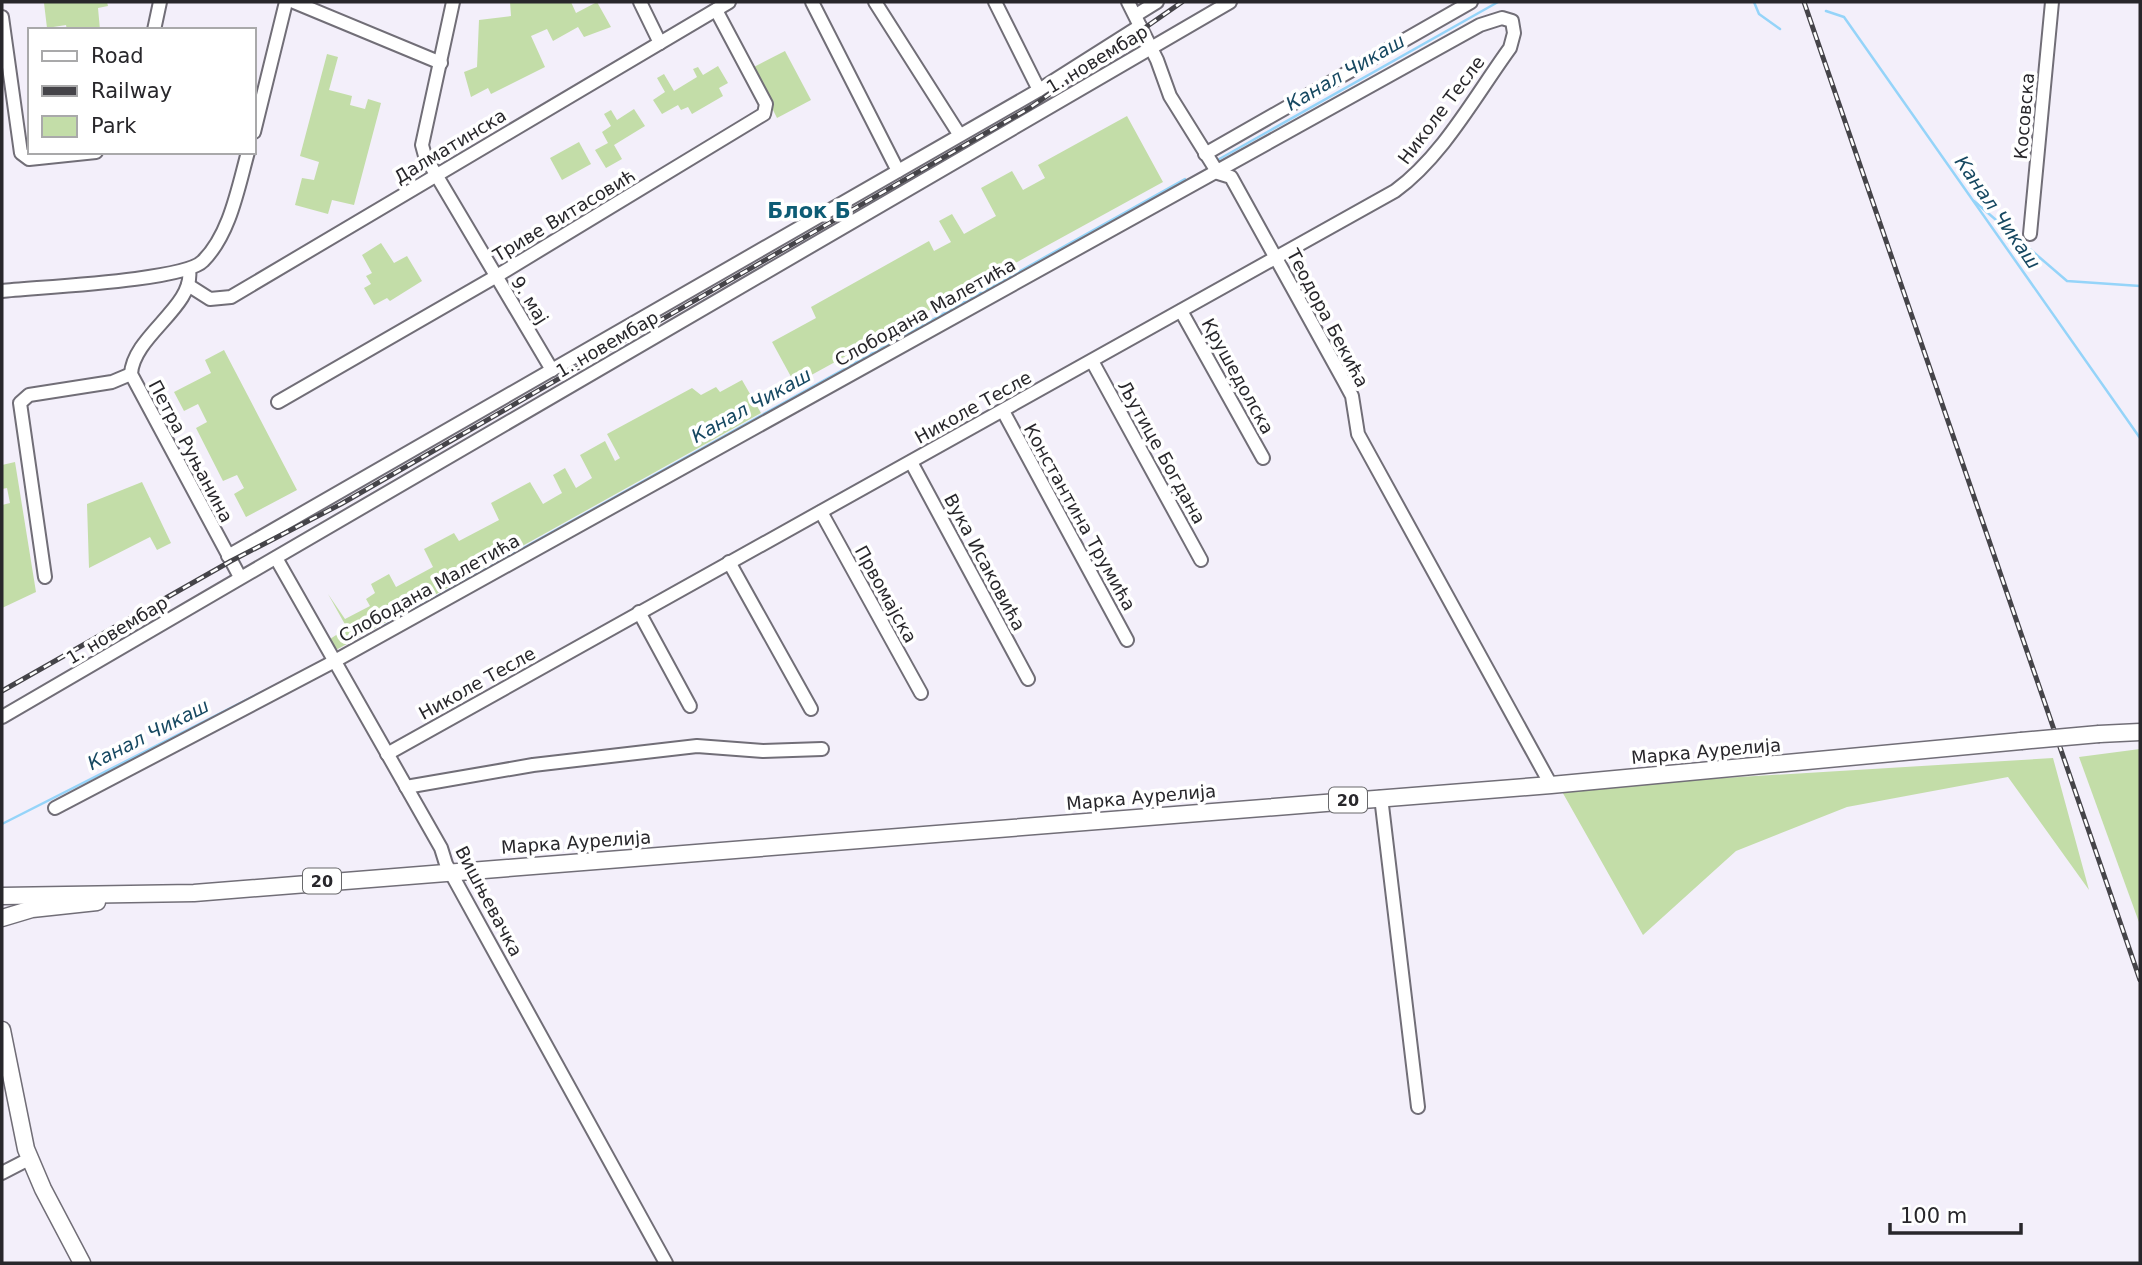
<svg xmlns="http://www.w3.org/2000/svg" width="2142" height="1265" font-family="'DejaVu Sans',sans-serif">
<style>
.green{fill:#c3dda8}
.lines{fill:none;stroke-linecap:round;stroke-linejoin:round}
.stream{stroke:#95d4f9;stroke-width:2.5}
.minor-casing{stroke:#716e77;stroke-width:16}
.major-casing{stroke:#716e77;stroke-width:19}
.minor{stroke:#fff;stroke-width:12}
.major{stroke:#fff;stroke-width:16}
.rail-casing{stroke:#454449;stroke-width:5}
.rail{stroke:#fff;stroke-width:2.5;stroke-dasharray:8;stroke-linecap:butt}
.major-bridge-casing{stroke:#716e77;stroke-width:19;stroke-linecap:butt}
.major-bridge{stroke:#fff;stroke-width:16}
.labels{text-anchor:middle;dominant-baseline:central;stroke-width:7;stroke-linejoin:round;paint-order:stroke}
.shield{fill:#fff;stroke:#68686b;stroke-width:2}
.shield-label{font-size:16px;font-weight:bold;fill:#28272b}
.street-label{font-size:18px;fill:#28272b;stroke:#fff}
.water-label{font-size:19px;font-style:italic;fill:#164861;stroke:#fff}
.quarter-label{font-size:21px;font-weight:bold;fill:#0e5c75;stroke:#fff}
</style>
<rect width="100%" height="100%" fill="#f3effa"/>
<g class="green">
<polygon points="107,2 108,6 98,8 100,30 67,30 66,25 47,28 44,3"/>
<polygon points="510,2 571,2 576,13 597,2 611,27 584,37 578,27 553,41 547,29 531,36 545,67 491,94 488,88 471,97 464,72 477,67 479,20 511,16"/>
<polygon points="785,51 811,100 777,118 752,68"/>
<polygon points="327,54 338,57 329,90 352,96 350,105 365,109 368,99 381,103 354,205 332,200 328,214 295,205 302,178 314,180 319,162 300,156"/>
<polygon points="718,66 728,83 719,88 723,96 692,114 688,107 681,110 678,105 662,114 653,100 665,92 657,78 664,74 674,91 697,77 693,69 698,67 703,75"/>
<polygon points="634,109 645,126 614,145 622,159 606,168 595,150 608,143 602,132 611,126 604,114 611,110 617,120"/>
<polygon points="1127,116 1163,182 795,384 772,342 816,318 811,307 929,241 934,251 951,242 939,221 952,214 964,234 996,216 981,188 1012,171 1023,190 1045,178 1038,165"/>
<polygon points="579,142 591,164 562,180 550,158"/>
<polygon points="381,243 394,263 407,256 422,281 390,301 387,298 374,305 364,288 371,284 366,276 372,273 362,255"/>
<polygon points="224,350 297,490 246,517 234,494 244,488 237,475 223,481 196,428 207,422 198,404 184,411 174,392 211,373 205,360"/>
<polygon points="742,380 761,413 336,650 330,639 347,628 328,594 345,619 370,606 366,599 375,593 371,584 389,574 396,587 433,567 424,549 454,533 459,541 499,520 491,503 530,482 543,504 562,493 553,475 565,468 576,488 592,478 580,455 605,441 615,461 620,458 607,434 692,388 701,395 716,387 720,392"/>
<polygon points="15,462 36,592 2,608 2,505 10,503 7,488 2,489 2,465"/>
<polygon points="142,482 171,543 157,550 150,537 89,568 87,504"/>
<polygon points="2140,749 2140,925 2079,757"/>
<polygon points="2053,758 2089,890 2008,777 1847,807 1736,851 1643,935 1560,788"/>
</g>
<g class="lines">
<g class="stream">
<polyline points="1754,2 1759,14 1780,29"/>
<polyline points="1826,11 1844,17 2140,438"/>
<polyline points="1214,162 1498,2"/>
<polyline points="1974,201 2067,281 2140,286"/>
<polyline points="384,626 1185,179"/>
<polyline points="2,824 292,677"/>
</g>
<defs>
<g id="minor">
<polyline points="294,2 441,63"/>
<polyline points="453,2 422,145 425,156 552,370"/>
<polyline points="640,2 660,43"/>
<polyline points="812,2 898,171"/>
<polyline points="875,2 959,134"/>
<polyline points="995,2 1039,90"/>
<polyline points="1128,2 1157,60 1170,96 1218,173 1231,177 1344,381 1352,396 1358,434 1551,785"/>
<polyline points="1136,15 1157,2"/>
<polyline points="2,17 21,153 29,159 96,152"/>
<polyline points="154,30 160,2"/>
<polyline points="254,132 286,2"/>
<polyline points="1205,154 1471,2"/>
<polyline points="2030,234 2052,2"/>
<path d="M189 270C195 306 133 336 131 374L240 577"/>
<polyline points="188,285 210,299 231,297 729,2"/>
<path d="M2 291C37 287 184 281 203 261 230 234 238 188 248 152"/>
<polyline points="1181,311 1263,458"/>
<polyline points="1092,361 1201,560"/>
<polyline points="278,402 495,277 764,114 766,104 716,10"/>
<polyline points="1003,411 1127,640"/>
<polyline points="911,462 1028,679"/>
<polyline points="821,512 921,693"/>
<polyline points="228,556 1039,90 1140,26"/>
<polyline points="276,558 441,848 446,864 666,1263"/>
<polyline points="729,562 811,709"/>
<polyline points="45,577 20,403 29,395 112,382 131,374"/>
<polyline points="639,612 690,706"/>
<polyline points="2,717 1230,2"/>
<polyline points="406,787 533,765 697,746 763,751 822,749"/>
<polyline points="1381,797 1418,1107"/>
<path d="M55 808 333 662 1480 25 1502 18 1512 21 1514 33 1510 48C1475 96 1443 156 1395 191L387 754"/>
<polyline points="2,1173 29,1159"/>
</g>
<g id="major">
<polyline points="2099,734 2140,732"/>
<polyline points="2,896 194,893 1551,785 2021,741"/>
<polyline points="2,918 32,909 97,902"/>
<polyline points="2,1030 26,1149 43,1189 82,1263"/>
</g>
</defs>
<use href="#minor" class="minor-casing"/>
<use href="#major" class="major-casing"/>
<use href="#minor" class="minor"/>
<use href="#major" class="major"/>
<defs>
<g id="rail">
<polyline points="1804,2 2140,980"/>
<polyline points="2,691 231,561 341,504 1031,107 1182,2"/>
</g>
</defs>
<use href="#rail" class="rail-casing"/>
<use href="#rail" class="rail"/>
<defs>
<polyline id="major-bridge" points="2021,741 2099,734"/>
</defs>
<use href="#major-bridge" class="major-bridge-casing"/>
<use href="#major-bridge" class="major-bridge"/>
</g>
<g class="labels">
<g class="shield">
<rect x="1329" y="787.5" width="38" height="25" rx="5"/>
<rect x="303" y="868.5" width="38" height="25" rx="5"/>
</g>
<g class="shield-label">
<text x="1348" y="800">20</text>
<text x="322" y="881">20</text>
</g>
<g class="street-label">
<text transform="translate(1097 59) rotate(-31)">1. новембар</text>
<text transform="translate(1441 110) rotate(-53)">Николе Тесле</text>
<text transform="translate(2024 116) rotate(-85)">Косовска</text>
<text transform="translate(450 146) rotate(-31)">Далматинска</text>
<text transform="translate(564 215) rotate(-31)">Триве Витасовић</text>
<text transform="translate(530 300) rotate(58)">9. мај</text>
<text transform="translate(925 312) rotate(-29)">Слободана Малетића</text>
<text transform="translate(1328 318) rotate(62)">Теодора Бекића</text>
<text transform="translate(607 344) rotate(-30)">1. новембар</text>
<text transform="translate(1238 376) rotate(61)">Крушедолска</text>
<text transform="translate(973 407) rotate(-29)">Николе Тесле</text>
<text transform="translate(191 451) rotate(62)">Петра Руњанина</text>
<text transform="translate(1162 452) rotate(61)">Љутице Богдана</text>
<text transform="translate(1080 517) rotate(61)">Константина Трумића</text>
<text transform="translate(985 562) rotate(62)">Вука Исаковића</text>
<text transform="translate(429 588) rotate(-29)">Слободана Малетића</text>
<text transform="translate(886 594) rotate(61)">Првомајска</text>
<text transform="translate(117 630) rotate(-31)">1. новембар</text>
<text transform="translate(477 683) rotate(-29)">Николе Тесле</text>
<text transform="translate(1706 751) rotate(-5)">Марка Аурелија</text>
<text transform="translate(1141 797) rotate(-5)">Марка Аурелија</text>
<text transform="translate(576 842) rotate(-4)">Марка Аурелија</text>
<text transform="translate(489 901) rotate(62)">Вишњевачка</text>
</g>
<g class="water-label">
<text transform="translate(1345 72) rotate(-30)">Канал Чикаш</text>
<text transform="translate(1998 212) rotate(55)">Канал Чикаш</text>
<text transform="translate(751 405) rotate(-29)">Канал Чикаш</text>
<text transform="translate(148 734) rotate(-27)">Канал Чикаш</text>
</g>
<g class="quarter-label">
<text x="809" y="211">Блок Б</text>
</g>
</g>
<rect width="2142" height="1265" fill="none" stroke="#28272b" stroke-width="7"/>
<rect x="28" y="28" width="228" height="126" fill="#ffffff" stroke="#a9a9aa" stroke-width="2"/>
<rect x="42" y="51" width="35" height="10" fill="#ffffff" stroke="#a9a9aa" stroke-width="2"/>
<text x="91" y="63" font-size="21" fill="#28272b">Road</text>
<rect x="42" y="86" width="35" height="10" fill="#454449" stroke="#a9a9aa" stroke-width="2"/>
<text x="91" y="98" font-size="21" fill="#28272b">Railway</text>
<rect x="42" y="116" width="35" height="21" fill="#c3dda8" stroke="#a9a9aa" stroke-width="2"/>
<text x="91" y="133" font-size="21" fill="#28272b">Park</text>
<path d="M1890 1223v10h131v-10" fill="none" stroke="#28272b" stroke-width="3.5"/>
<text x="1900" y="1223" font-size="21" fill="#28272b" stroke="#ffffff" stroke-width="5" paint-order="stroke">100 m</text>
</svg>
